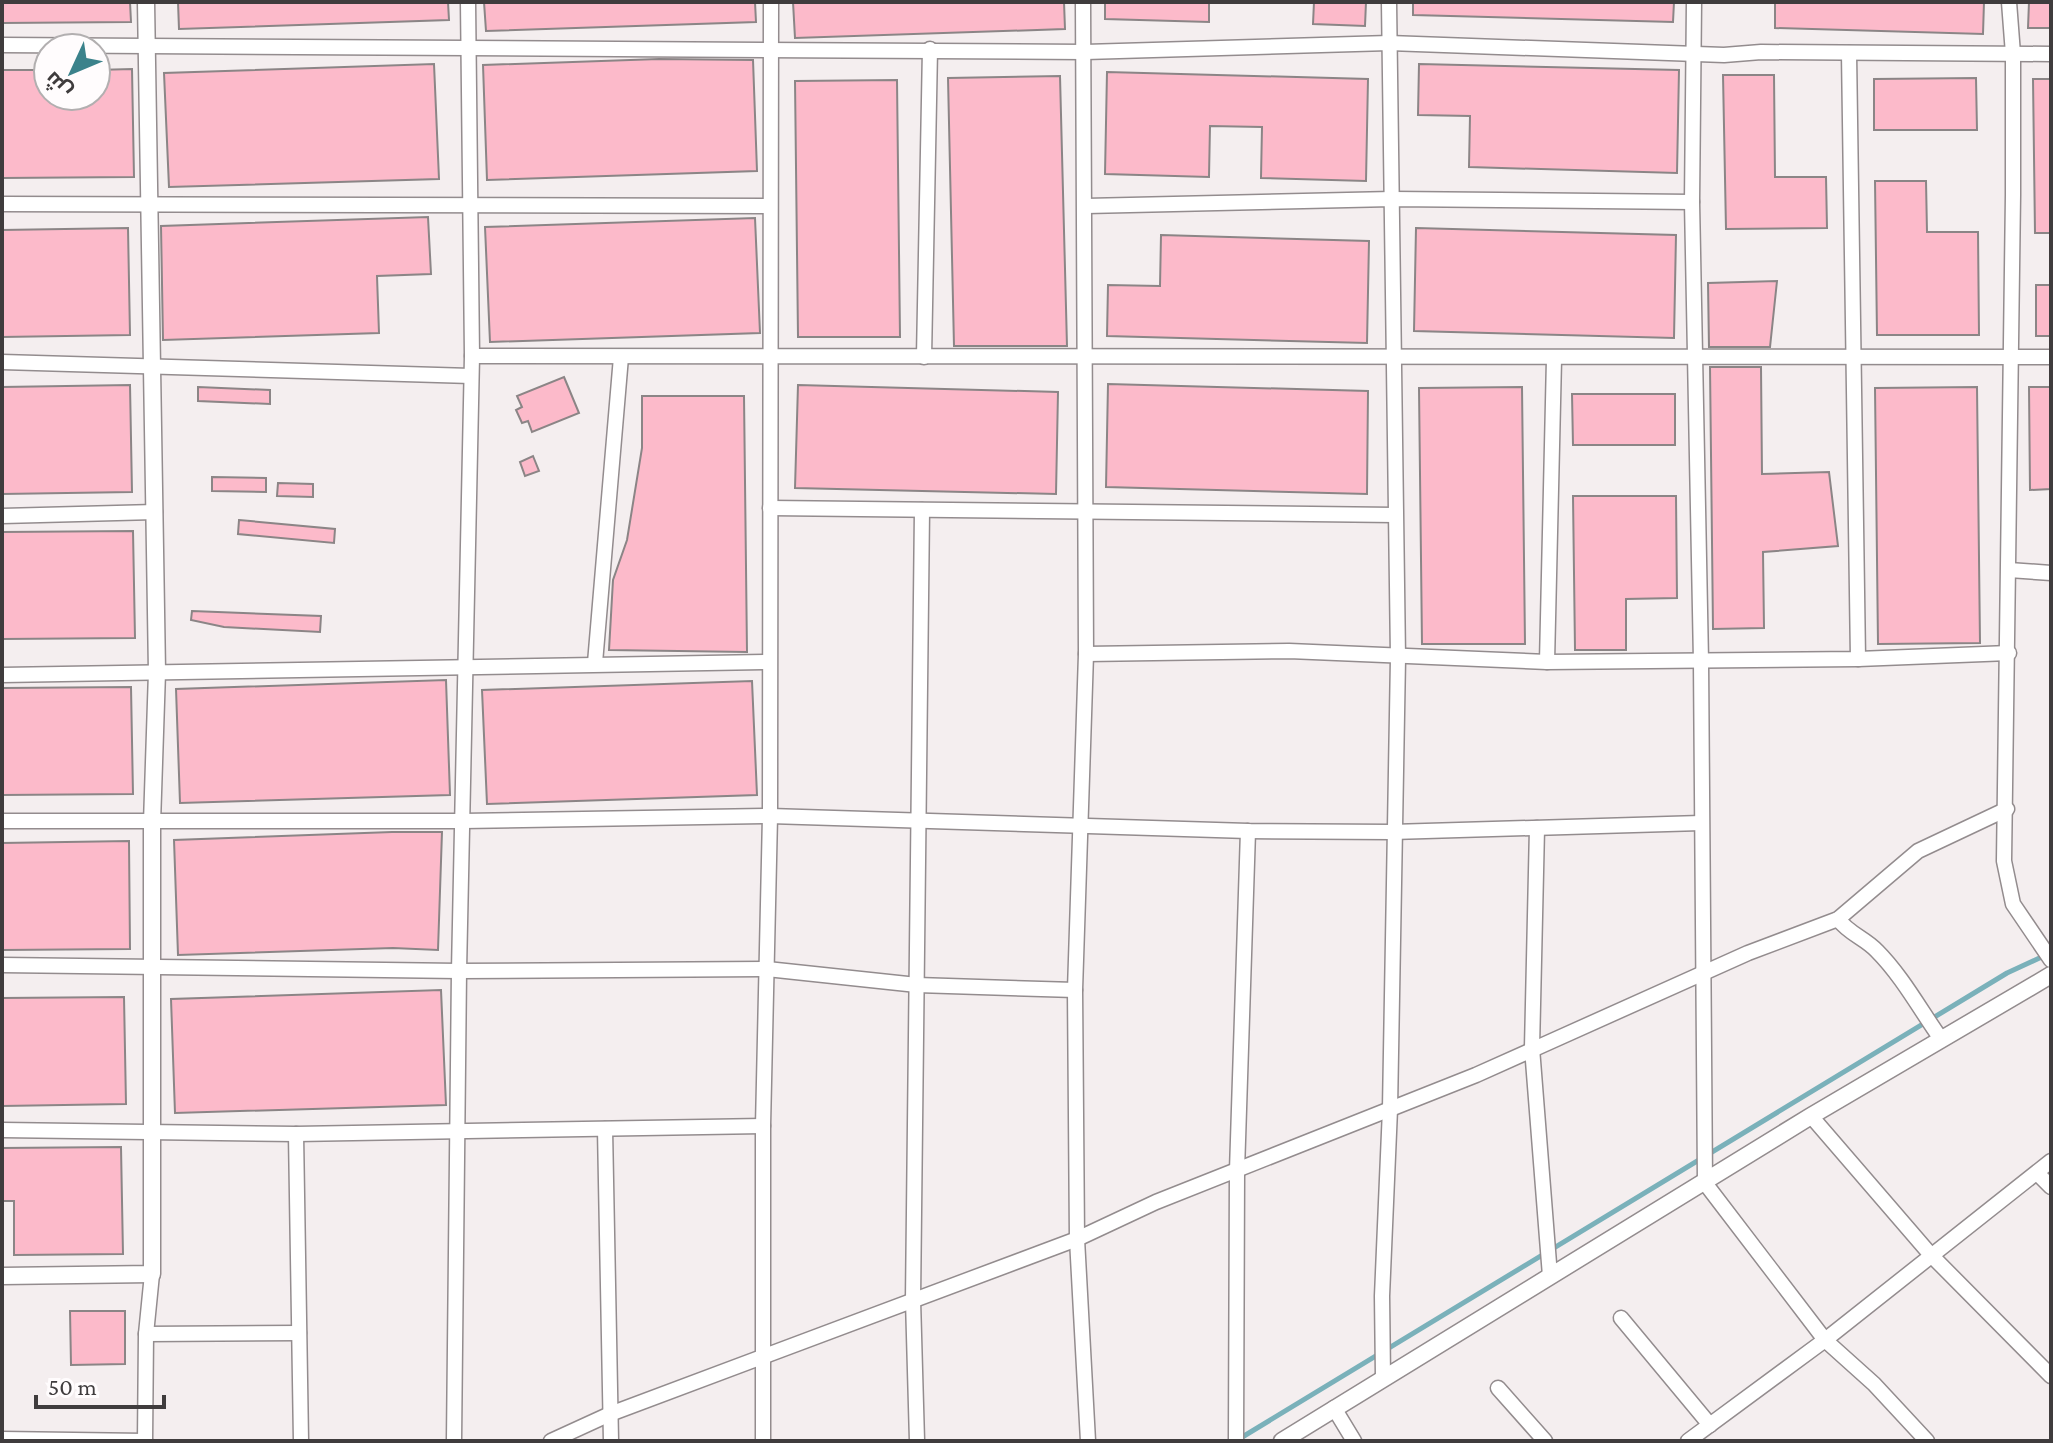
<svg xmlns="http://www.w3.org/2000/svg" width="2053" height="1443" font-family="'Crimson Pro',Cairo,serif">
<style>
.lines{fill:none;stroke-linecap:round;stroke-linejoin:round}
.stream{stroke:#7ab1ba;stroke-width:5}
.building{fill:#fcbaca;stroke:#8b8586;stroke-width:2}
.minor-casing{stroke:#938c8e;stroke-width:17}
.tertiary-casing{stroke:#938c8e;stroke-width:19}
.minor{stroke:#fff;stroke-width:14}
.tertiary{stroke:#fff;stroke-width:16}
</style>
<rect width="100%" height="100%" fill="#f4eeef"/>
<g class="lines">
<polyline class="stream" points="1239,1439 2007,973 2046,955"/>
</g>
<g class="building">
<polygon points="2,2 130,2 131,22 2,23"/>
<polygon points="178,2 448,2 449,20 179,29"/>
<polygon points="484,2 755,2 756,22 486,31"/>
<polygon points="793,2 1064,2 1065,29 795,38"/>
<polygon points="1105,2 1209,2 1209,22 1105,19"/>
<polygon points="1314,2 1366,2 1365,26 1313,24"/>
<polygon points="1413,2 1674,2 1673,22 1413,15"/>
<polygon points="1775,2 1984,2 1983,34 1775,28"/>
<polygon points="2029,2 2051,2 2051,28 2028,28"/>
<polygon points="659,59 753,60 757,171 487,180 483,65"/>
<polygon points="434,64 439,179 169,187 164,73"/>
<polygon points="1419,64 1679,70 1677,173 1469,167 1470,116 1418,115"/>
<polygon points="132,69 134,177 2,178 2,70 48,70 48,96 96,96 96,70"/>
<polygon points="1107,72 1368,79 1366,181 1261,178 1262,127 1210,126 1209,177 1105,174"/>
<polygon points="1723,75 1774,75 1775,177 1826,177 1827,228 1726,229"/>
<polygon points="1060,76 1067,346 954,346 948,78"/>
<polygon points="1976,78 1977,130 1874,130 1874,79"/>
<polygon points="2033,79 2051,79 2051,233 2035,233"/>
<polygon points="897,80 900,337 798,337 795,81"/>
<polygon points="1875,181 1926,181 1927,232 1978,232 1979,335 1877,335"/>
<polygon points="428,217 431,274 377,276 379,333 163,340 161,226"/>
<polygon points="755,218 760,333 490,342 485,227"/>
<polygon points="128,228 130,335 2,337 2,230"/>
<polygon points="1416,228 1676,235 1674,338 1414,331"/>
<polygon points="1161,235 1369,241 1367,343 1107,336 1108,285 1160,286"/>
<polygon points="1777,281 1770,347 1709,347 1708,283"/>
<rect x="2036" y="285" width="15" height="51"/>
<polygon points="1710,367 1761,367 1762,474 1829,472 1838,546 1763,552 1764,628 1713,629"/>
<polygon points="564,377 579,413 532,432 528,421 522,423 516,410 522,407 517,396"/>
<polygon points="1108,384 1368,391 1367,494 1106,487"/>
<polygon points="130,385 132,492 2,494 2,387"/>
<polygon points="798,385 1058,392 1056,494 795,488"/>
<polygon points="198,387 270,390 270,404 198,401"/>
<polygon points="1522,387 1525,644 1422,644 1419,388"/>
<polygon points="1977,387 1980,643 1878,644 1875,388"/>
<polygon points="2029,387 2051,387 2051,489 2030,490"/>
<polygon points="1572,394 1675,394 1675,445 1573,445"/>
<polygon points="642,396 744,396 747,652 609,650 613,580 627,540 642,448"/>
<polygon points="533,456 539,471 525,476 520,462"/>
<polygon points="212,477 266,478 266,492 212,491"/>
<polygon points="278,483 313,484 313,497 277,496"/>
<polygon points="1573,496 1676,496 1677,598 1626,599 1626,650 1575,650"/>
<polygon points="239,520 335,529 334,543 238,534"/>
<polygon points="133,531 135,638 2,639 2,532"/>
<polygon points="192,611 321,616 320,632 224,627 191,620"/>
<polygon points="446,680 450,795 180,803 176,689"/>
<polygon points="752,681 757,795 487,804 482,690"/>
<polygon points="131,687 133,794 2,795 2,688"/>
<polygon points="392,832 442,832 438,950 393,948 178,955 174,840"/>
<polygon points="129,841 130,949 2,950 2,843"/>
<polygon points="441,990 446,1105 175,1113 171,999"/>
<polygon points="124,997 126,1104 2,1106 2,998"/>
<polygon points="121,1147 123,1254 14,1255 14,1201 2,1201 2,1148"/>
<polygon points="70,1311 125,1311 125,1364 71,1365"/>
</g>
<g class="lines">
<defs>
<g id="minor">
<polyline points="1083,2 1086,654 1075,990 1077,1239 1088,1441"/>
<polyline points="1694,2 1692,202 1701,661 1705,1183 1825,1340 1874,1384 1927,1441"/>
<polyline points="2009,2 2013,54 2013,195 2004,861 2013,904 2051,960"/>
<polyline points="2,45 1085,52 1389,43 1724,55 1761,52 2051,54"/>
<polyline points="1849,53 1858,659"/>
<polyline points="2,204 769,206"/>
<polyline points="1086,206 1392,199 1692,202"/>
<polyline points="472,356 2051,357"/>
<polyline points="924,357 930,49"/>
<polyline points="2,362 471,376"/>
<polyline points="770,508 1395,515"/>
<polyline points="2,516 155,512"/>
<polyline points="2009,570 2051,573"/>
<polyline points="1086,654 1289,651 1547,662 1858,659 2009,653"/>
<polyline points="1547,662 1554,359"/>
<polyline points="595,663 621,357"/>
<polyline points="2,675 769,662"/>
<polyline points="2,821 463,821 770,816 1248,831 1392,832 1701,823"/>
<polyline points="1537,828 1532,1048 1550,1276"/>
<path d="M1838 919C1849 934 1865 938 1877 951 1902 976 1921 1011 1941 1039"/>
<polyline points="2,965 459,971 767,969 917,985 1075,990"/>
<polyline points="1811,1116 1930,1254 2051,1376"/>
<polyline points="605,1129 611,1441"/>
<polyline points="2,1130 296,1134 763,1126"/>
<polyline points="296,1134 301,1441"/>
<polyline points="2038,1174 2051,1187"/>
<polyline points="1621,1318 1710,1425"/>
<polyline points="146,1334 299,1333"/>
<polyline points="1383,1377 1382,1296 1390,1109 1398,658 1389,2"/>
<polyline points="1498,1388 1545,1441"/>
<polyline points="1334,1408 1354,1441"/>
<polyline points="2,1439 145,1441"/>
<polyline points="145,1441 146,1334 152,1274"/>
<polyline points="454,1441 459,971 472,356 468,2"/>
<polyline points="551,1441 610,1414 1077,1239 1156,1202 1476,1075 1748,953 1838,919 1918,851 2007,809"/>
<polyline points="763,1441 763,1126 770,816 771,2"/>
<polyline points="917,1441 913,1300 922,510"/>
<polyline points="1236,1441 1237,1171 1248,831"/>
<polyline points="1688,1441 1825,1340 2051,1161"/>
</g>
<g id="tertiary">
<polyline points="2,1276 152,1274 152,823 157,672 146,2"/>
<polyline points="1282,1441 1811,1116 2051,975"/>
</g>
</defs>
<use href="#minor" class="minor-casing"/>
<use href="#tertiary" class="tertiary-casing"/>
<use href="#minor" class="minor"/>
<use href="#tertiary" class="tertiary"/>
</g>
<rect width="2053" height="1443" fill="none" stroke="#3f3c3d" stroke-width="8"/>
<g transform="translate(72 72) rotate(226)"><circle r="38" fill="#fffcfd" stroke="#b2afb0" stroke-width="2"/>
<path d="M0-6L14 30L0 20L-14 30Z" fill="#3b828b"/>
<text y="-12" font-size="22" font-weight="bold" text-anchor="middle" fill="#3f3c3d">ش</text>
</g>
<path d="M36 1395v12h128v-12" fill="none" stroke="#3f3c3d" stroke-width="4"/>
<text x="48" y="1395" font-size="24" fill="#3f3c3d" stroke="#fffcfd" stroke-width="6" paint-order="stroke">50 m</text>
</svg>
